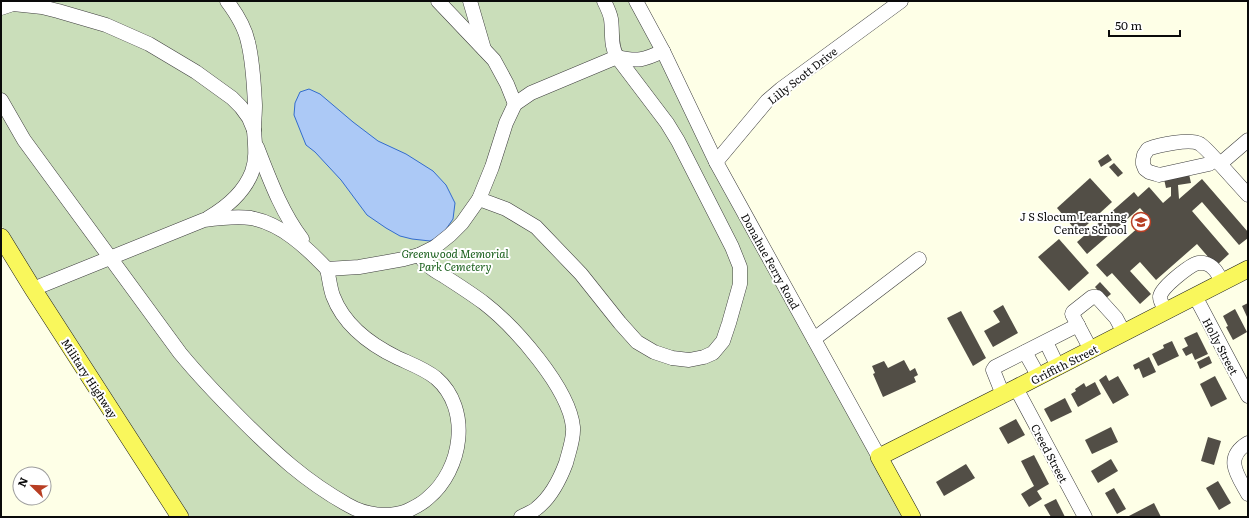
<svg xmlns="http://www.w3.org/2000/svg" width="1249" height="518" font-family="Literata,serif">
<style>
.cemetery{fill:#cadeba}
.water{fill:#acc9f6;stroke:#336ccd}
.building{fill:#524e46}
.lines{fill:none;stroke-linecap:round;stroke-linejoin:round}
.minor-casing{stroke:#3d3d3d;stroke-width:15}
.major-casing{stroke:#1b1b1b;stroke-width:18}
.minor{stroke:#fff;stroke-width:14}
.major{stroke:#f9f75c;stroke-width:17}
.labels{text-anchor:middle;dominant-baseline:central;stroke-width:4;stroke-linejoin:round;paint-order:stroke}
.street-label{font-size:11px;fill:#0a0a0a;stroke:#fff}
.poi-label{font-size:11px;fill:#0a0a0a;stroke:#fff;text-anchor:end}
.park-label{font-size:11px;font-style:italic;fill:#1b601d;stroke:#fff}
</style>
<rect width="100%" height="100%" fill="#feffe7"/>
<polygon class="cemetery" points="1,1 632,1 908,517 190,517 1,225"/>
<polygon class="water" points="309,89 320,94 353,122 378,141 406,154 433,171 446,185 455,203 453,219 442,235 430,241 412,239 400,236 386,228 367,215 341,180 315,152 306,145 294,115 295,103 300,92"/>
<g class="building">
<polygon points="1108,154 1112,160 1101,167 1098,161"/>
<polygon points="1114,163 1123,173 1118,177 1109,167"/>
<polygon points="1189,174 1191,183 1178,185 1179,199 1202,179 1248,232 1248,238 1239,245 1202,202 1192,211 1229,254 1216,266 1197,244 1156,280 1140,262 1130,271 1151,294 1140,304 1112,273 1107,277 1096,265 1149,218 1140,208 1087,254 1077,242 1134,192 1138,197 1149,187 1163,203 1171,196 1171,187 1166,188 1164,179"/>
<polygon points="1090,178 1112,202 1078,233 1057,208"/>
<polygon points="1059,239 1089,273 1069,291 1038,257"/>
<polygon points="1100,282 1111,294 1105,299 1095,287"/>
<polygon points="1248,303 1248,319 1242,306"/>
<polygon points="1003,305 1018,333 993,347 984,331 1000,322 993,311"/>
<polygon points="1235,309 1247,332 1233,340 1226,327 1228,326 1223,316"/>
<polygon points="961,311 986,358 973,366 947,318"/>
<polygon points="1197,332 1208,354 1195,360 1192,353 1186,356 1182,349 1188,346 1184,338"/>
<polygon points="1172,341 1179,356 1158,366 1152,354 1164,348 1163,345"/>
<polygon points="1209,356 1212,363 1200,369 1197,362"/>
<polygon points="1149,357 1156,372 1143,378 1139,368 1135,370 1133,365"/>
<polygon points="904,360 910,371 915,368 918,375 914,377 916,382 883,397 873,374 875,373 872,366 884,361 888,368"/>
<polygon points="1106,375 1109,381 1118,376 1129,395 1113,404 1099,380"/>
<polygon points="1215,376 1227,399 1211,407 1200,384"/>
<polygon points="1095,382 1101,394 1078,407 1071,394 1076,391 1075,389 1084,383 1086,387"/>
<polygon points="1065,398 1072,412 1051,422 1044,409"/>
<polygon points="1016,419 1025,435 1008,444 999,428"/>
<polygon points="1111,427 1118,442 1092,454 1085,440"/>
<polygon points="1208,437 1221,441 1214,465 1201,461"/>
<polygon points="1034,455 1049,484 1037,491 1042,499 1029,507 1021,494 1034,486 1021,461"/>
<polygon points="1111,459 1118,471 1098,483 1091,471"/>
<polygon points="966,464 975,478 944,496 936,482"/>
<polygon points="1218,481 1231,503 1219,510 1206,488"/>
<polygon points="1114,488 1126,509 1117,514 1105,493"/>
<polygon points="1056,499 1065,517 1051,517 1044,505"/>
<polygon points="1154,503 1161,517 1127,517"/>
</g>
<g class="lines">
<defs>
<g id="minor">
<polyline points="438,1 494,60 507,84 515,104"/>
<polyline points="470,1 484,49"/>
<polyline points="636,1 663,51 716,162 879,457"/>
<polyline points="1,8 13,4 42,7 58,11 106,25 149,44 196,72 232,98 241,107 249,118 254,130"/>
<path d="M1 100 24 140 180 353C199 376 220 398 241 419 275 453 305 481 348 505 365 515 388 518 407 511 415 507 422 504 428 498 462 470 472 409 436 378 425 369 411 364 398 358 371 345 344 325 333 296 330 288 329 277 327 269"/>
<polyline points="1248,140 1220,164 1248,195"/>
<path d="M257 147C270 180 281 211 302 239"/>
<path d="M1215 159 1209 164 1159 175 1156 174 1149 172 1145 169 1143 164V160L1144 155 1148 149C1159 145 1190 138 1200 144 1207 149 1214 158 1220 164"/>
<polyline points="716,162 767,101 781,89 901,1"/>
<path d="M479 199 506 209 536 227 581 274 620 323 637 342 654 352 672 358 689 360 704 357 713 353 723 341 729 323 740 284V267L732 247 678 141 667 123 617 57C610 45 613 33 611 19 610 13 607 7 604 1"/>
<path d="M208 218C227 207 244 193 252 172 257 158 255 145 254 130 254 122 255 114 255 105 254 85 253 62 248 42 245 27 236 13 227 1"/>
<path d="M419 255C422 259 425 263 429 266 433 270 439 273 444 276 458 285 472 294 484 303 515 327 569 388 573 427 574 439 569 451 566 463 560 479 551 497 537 508 533 512 526 514 521 517"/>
<path d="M33 289 204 220C219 218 236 216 251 218 282 224 306 247 327 269L359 267 404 259 419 255 435 247 450 235 462 223 479 199 492 167 506 123 515 104 531 93 617 57C638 62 644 60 663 51"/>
<polyline points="1195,296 1248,396"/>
<path d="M1166 311C1164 307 1160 302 1160 297 1159 289 1190 265 1198 263 1198 263 1204 263 1204 263 1214 265 1218 274 1222 282"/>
<polyline points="814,339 919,259"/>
<polyline points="1046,342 1058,367"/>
<polyline points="1091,350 1072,314 1073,312 1092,297 1097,297 1116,318 1124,333"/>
<polyline points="1025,352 1039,377"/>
<polyline points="1016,388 1085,517"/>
<polyline points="1003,395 993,370 995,367 1078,325"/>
<path d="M1248 443C1223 458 1238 476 1248 494"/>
</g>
<g id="major">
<polyline points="1,237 33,289 180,517"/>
<polyline points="912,517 879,457 1016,388 1248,269"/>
</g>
</defs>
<use href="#minor" class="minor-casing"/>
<use href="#major" class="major-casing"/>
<use href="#minor" class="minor"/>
<use href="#major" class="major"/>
</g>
<defs>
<symbol id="school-ring" viewBox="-11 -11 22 22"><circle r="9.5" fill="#fff" stroke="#b83e23" stroke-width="1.5"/><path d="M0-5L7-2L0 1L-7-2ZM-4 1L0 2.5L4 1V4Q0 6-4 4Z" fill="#b83e23"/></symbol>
</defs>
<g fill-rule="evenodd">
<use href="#school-ring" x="1130" y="211" width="22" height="22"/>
</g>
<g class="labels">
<g class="street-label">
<text transform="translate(802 75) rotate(-38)">Lilly Scott Drive</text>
<text transform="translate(771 261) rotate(61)">Donahue Ferry Road</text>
<text transform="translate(1221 346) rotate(62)">Holly Street</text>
<text transform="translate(1064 364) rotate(-27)">Griffith Street</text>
<text transform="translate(90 378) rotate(57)">Military Highway</text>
<text transform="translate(1050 453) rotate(62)">Creed Street</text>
</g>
<g class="poi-label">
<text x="1127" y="216">J S Slocum Learning<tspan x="1127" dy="13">Center School</tspan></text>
</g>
<g class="park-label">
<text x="455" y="253">Greenwood Memorial<tspan x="455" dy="13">Park Cemetery</tspan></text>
</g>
</g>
<rect width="1249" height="518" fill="none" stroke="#0a0a0a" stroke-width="4"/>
<g transform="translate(32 486) rotate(293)"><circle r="19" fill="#ffffff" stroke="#9d9d9d"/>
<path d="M0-3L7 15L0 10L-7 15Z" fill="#b83e23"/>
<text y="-6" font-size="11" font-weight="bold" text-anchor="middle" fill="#0a0a0a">N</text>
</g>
<path d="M1109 30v6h71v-6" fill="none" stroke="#0a0a0a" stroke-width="2"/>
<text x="1115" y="30" font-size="12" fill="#0a0a0a" stroke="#ffffff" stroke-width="3" paint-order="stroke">50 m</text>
</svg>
